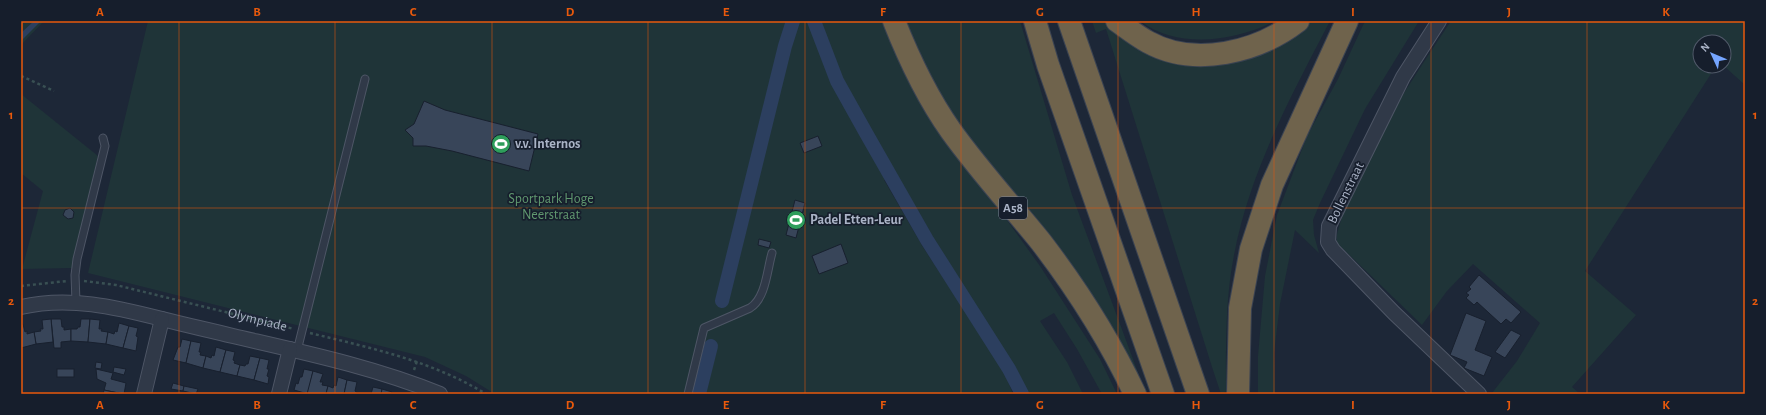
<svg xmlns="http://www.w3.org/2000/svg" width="1766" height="415" font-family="'Alegreya Sans',sans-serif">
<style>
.green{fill:#1f3438}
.water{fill:#2c3f5f}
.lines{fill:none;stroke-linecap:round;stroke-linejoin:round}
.canal{stroke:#2c3f5f;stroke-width:14}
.building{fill:#384559;stroke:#18202e}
.lane-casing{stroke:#4e5666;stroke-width:9}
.street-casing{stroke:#4e5666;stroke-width:16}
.highway-casing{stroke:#3b4352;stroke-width:24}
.path{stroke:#395053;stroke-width:2.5;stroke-dasharray:3 3;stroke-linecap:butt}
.lane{stroke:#303948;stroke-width:7}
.street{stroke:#303948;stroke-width:14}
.highway{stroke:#6f634c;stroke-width:22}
.grid{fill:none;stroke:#e8590c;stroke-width:1;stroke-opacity:0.55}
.labels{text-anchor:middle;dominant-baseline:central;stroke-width:3.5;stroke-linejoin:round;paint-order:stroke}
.shield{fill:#161e2c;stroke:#7e8698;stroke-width:1}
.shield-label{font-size:13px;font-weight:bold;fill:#aab3c6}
.poi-label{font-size:14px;font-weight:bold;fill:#aab3c6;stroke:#161e2c;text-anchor:start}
.street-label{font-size:14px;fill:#aab3c6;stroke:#161e2c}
.park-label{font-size:14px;fill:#60986f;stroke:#161e2c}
.neatline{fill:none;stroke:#e8590c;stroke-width:1.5}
.grid-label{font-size:13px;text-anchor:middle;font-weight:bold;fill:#e8590c}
</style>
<rect width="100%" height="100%" fill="#1d2737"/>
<g class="green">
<polygon points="21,21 44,21 21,45"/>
<polygon points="148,21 793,21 795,25 798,21 814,21 829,70 890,177 884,180 923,247 1004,371 1013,394 495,394 466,376 425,357 88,273"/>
<polygon points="820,21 885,21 945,134 1040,266 1100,359 1117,394 1102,394 1077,349 1054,313 1040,321 1067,362 1083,394 1029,394 1011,362 933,237 835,67"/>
<polygon points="900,21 1020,21 1072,195 1146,394 943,110"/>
<path d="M1092 21H1109L1189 57 1306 21H1330C1291 96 1250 171 1234 255 1225 300 1226 348 1226 394H1221L1213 370 1106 29 1096 33Z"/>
<path d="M1140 21H1275C1235 41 1179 50 1140 21Z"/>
<polygon points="1365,21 1419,21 1365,109 1320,203 1313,220 1314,235 1319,253 1295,230 1280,304 1274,353 1275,394 1258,394 1258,356 1265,276 1277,215 1307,136 1338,79"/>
<path d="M1451 21H1745V85L1724 66V42H1700V66H1716L1585 271 1636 315 1572 387 1580 394 1492 393 1517 361 1540 323 1473 264 1447 291 1422 325 1337 243C1332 226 1381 131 1393 111 1411 81 1431 51 1451 21Z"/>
<polygon points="21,94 98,156 72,268 22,269 43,191 21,173"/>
</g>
<polygon class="water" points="34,21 41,21 21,41 21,33"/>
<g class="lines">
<g class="canal">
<polyline points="814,21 837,81 866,133 927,240 1009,369 1022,394"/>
<polyline points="722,301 785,46 793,21"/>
<polyline points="699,394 711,346"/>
</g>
</g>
<g class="building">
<polygon points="424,101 445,110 538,134 529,171 452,151 426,146 413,146 413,138 405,130 414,124"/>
<polygon points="818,136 822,146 804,153 800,143"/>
<polygon points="795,200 805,203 796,238 786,235"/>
<polygon points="70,208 74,212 73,218 68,219 63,215 65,210"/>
<polygon points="759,239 771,242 769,248 758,245"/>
<polygon points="841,244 848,263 819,274 812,256"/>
<polygon points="1479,275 1521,312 1511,323 1506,319 1501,324 1477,302 1474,305 1466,298 1469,295 1466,293 1471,289 1469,287"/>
<polygon points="1466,313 1486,321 1475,350 1492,357 1484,376 1464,368 1467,362 1450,355"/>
<polygon points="51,319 61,319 62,327 64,327 64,330 71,329 71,341 61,342 61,348 54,348"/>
<polygon points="51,319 53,342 36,344 34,332 41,331 40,329 43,329 42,320"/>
<polygon points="81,319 90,319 88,342 71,341 71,329 77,329 78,327 80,327"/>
<polygon points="90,319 100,320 99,329 102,329 101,331 108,332 106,344 88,342"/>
<polygon points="119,323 129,326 123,348 106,344 108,332 114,334 115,331 117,332"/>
<polygon points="21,324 23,324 25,332 27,331 27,334 34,332 36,344 21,348"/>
<polygon points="129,326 138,328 136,336 138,337 136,351 123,348"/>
<polygon points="1511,330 1521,335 1505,358 1495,352"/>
<polygon points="182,339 191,341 186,363 173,360 178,347 180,347"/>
<polygon points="191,341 201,343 199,352 201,352 200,355 206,356 203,368 186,363"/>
<polygon points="216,347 226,350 220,372 203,368 206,356 211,358 212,355 214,356"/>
<polygon points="226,350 235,352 233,360 235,361 234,363 240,365 237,376 220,372"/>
<polygon points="250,356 260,358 254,380 237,376 240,365 245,366 246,364 248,364"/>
<polygon points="260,358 269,360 267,369 269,369 267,376 269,377 268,384 254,380"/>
<polygon points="96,362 102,363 101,369 95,368"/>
<polygon points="114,367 126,369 124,375 113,372"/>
<rect x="57" y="369" width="17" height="8"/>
<polygon points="96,369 113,373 111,379 126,383 124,394 104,390 106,383 97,379"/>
<polygon points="304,369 313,371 308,394 294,390 296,383 298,384 300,377 302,377"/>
<polygon points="313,371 323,374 320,382 323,382 322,385 328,386 326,394 307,394"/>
<polygon points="338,377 347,380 344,394 326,394 328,386 333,388 334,385 336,386"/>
<polygon points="347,380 357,382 355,391 359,394 344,394"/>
<polygon points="173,383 184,386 183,391 171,389"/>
<polygon points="184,386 198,389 196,394 183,391"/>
<polygon points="373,387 382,389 381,394 371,394"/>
<polygon points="382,389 392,392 391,394 381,394"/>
<polygon points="104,390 122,394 103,394"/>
</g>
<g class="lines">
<defs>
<g id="lane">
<polyline points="76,302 75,275 77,259 105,146 103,138"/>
<polyline points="297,351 365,79"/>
<path d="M688 394 704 328 750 308C766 298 767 270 772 253"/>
</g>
<g id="street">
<polyline points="1439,21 1403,77 1329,226 1328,242 1333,250 1394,313 1479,394"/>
<path d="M21 307C69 296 115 307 162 319 185 325 209 330 233 336 302 352 374 367 440 394"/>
<polyline points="144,394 162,319"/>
<polyline points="279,394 290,349"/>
</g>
<g id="highway">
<path d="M894 21C909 59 927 97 951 131 979 170 1011 205 1041 242 1077 289 1110 341 1135 394"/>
<polyline points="1035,21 1048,65 1163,394"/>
<polyline points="1069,21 1198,394"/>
<path d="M1117 21C1127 28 1137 36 1148 42 1195 68 1258 52 1298 21"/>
<polyline points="1238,394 1240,308 1251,249 1272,185 1347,21"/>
</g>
</defs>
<use href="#lane" class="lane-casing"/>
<use href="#street" class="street-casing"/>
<use href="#highway" class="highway-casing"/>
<g class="path">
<polyline points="21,76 54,91"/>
<path id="s1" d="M84 281 116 285 294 329"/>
<polyline points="21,286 67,281"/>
<path d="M310 333C371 348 432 361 486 394"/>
<polyline points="414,370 417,361"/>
</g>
<use href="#lane" class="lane"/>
<use href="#street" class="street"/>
<use href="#highway" class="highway"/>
</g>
<path class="grid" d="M179 21V394M335 21V394M492 21V394M648 21V394M805 21V394M961 21V394M1118 21V394M1274 21V394M1431 21V394M1587 21V394M21 208H1745"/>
<defs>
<symbol id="stadium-disc" viewBox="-11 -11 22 22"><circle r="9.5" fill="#2e9e5b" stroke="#161e2c"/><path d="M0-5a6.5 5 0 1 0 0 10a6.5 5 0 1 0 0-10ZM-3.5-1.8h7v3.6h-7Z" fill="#fff"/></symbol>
</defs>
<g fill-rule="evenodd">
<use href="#stadium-disc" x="490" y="133" width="22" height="22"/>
<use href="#stadium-disc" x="785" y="209" width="22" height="22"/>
</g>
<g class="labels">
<rect class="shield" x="999" y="197" width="28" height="22" rx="3"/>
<g class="shield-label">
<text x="1013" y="208">A58</text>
</g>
<g class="poi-label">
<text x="515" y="144">v.v. Internos</text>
<text x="810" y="220">Padel Etten-Leur</text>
</g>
<g class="street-label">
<text transform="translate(1346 193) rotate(-64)">Bollenstraat</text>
<text stroke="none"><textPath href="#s1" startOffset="178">Olympiade</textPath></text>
</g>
<g class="park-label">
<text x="551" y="199">Sportpark Hoge<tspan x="551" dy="16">Neerstraat</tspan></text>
</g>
</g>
<rect width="1766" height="415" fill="none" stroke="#161e2c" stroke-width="44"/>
<g transform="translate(1712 54) rotate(314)"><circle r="19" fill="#161e2c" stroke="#515a6a"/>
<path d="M0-3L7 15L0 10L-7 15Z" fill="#75a5ff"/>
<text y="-6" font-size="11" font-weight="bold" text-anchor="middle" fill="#aab3c6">N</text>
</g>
<rect x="22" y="22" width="1722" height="371" class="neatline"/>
<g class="grid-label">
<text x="100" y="16">A</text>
<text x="257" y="16">B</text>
<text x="413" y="16">C</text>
<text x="570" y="16">D</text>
<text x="726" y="16">E</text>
<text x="883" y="16">F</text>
<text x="1040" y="16">G</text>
<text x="1196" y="16">H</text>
<text x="1353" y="16">I</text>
<text x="1509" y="16">J</text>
<text x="1666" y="16">K</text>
<text x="11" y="119">1</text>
<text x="1755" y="119">1</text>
<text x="11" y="305">2</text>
<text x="1755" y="305">2</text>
<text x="100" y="409">A</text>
<text x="257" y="409">B</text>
<text x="413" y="409">C</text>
<text x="570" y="409">D</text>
<text x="726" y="409">E</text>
<text x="883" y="409">F</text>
<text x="1040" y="409">G</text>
<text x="1196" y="409">H</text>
<text x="1353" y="409">I</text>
<text x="1509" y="409">J</text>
<text x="1666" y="409">K</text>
</g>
</svg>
